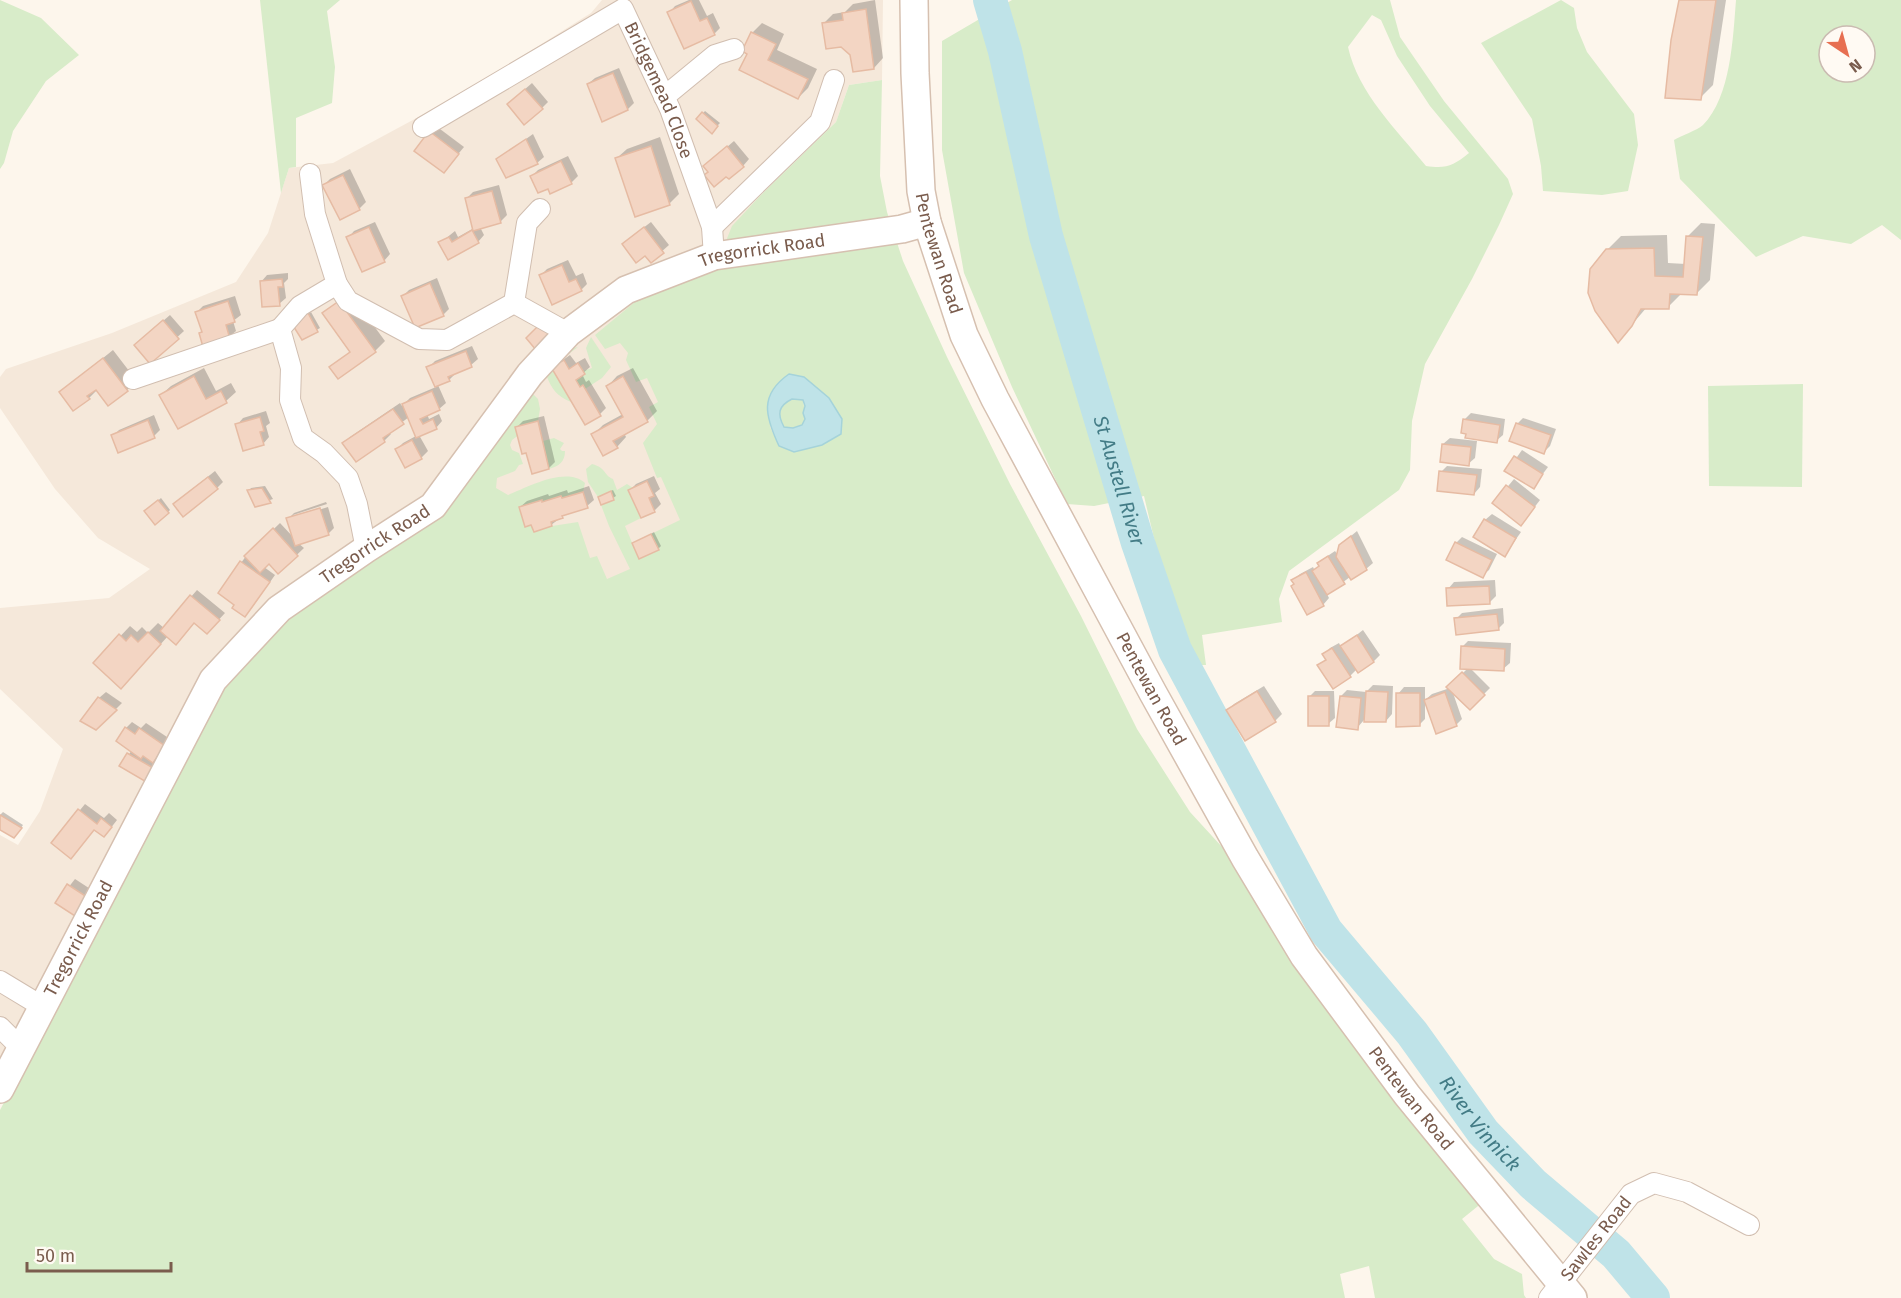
<svg xmlns="http://www.w3.org/2000/svg" width="1901" height="1298" font-family="'Fira Sans',sans-serif">
<style>
.residential{fill:#f5e8da}
.green{fill:#d8ecc9;fill-rule:evenodd}
.water{fill:#bfe3e8;stroke:#a5d3da;stroke-width:1.5;fill-rule:evenodd}
.shadow{fill:#0003}
.lines{fill:none;stroke-linecap:round;stroke-linejoin:round}
.river{stroke:#bfe3e8;stroke-width:34}
.building{fill:#f3d5c3;stroke:#e6bba3;stroke-width:1.5}
.street-casing{stroke:#d1beb0;stroke-width:22}
.secondary-casing{stroke:#d6c0b0;stroke-width:30}
.street{stroke:#fff;stroke-width:20}
.secondary{stroke:#fff;stroke-width:27}
.labels{text-anchor:middle;dominant-baseline:central;stroke-width:6;stroke-linejoin:round;paint-order:stroke}
.street-label{font-size:18px;fill:#7a5c4d;stroke:#fffaf3}
.water-label{font-size:20px;font-style:italic;fill:#437c86;stroke:#fffaf3}
</style>
<rect width="100%" height="100%" fill="#fdf6ec"/>
<polygon class="residential" points="602,0 883,0 882,80 849,85 836,122 760,196 794,452 0,1070 0,835 18,845 40,811 63,749 0,689 0,608 109,598 150,569 98,538 55,489 0,408 0,377 6,369 112,333 236,282 268,233 289,168 333,163 463,93 591,13"/>
<g class="green">
<polygon points="0,0 41,18 79,55 46,81 13,131 4,163 0,169"/>
<polygon points="260,0 340,0 327,11 335,67 332,103 296,118 296,167 289,168 281,193"/>
<path d="M1012 0H1390L1400 37 1444 101 1508 179 1513 194 1499 225 1472 279 1425 364 1412 421 1410 470 1399 490 1289 571 1279 599 1282 622 1202 635 1206 665H1193L1170 606 1144 496 1094 506 1067 504 1012 387 964 273 942 150V41ZM1372 15 1381 20 1397 56 1430 106 1469 153C1453 166 1446 169 1426 166 1397 130 1358 93 1348 47Z"/>
<polygon points="1561,0 1574,8 1577,28 1587,52 1634,114 1638,145 1628,191 1602,195 1543,191 1541,166 1532,119 1481,43"/>
<path d="M1736 0H1901V240L1882 225 1851 244 1803 236 1756 257 1680 179 1674 140C1682 135 1696 131 1703 125 1731 97 1733 37 1736 0ZM1829 36H1865V72H1829Z"/>
<path d="M882 80 880 176 887 212 903 261 947 357 1010 484 1081 616 1137 729 1190 812 1223 848 1258 907 1304 976 1483 1202 1462 1219 1494 1259 1522 1274 1524 1295 1526 1298H1375L1369 1266 1340 1274 1345 1298H0V1110L62 994 189 730 286 612 432 516 527 394H533L538 399 540 409 538 421 512 440 510 445 512 450 519 453 523 464 519 465 515 471 497 478 496 488 508 495C528 487 566 466 585 483L583 492 562 498 561 496 542 502 541 500 519 507 525 527 531 525 534 532 552 526 578 522 590 558 597 556 607 579 630 569 609 526 601 505 614 500 610 492 598 497 588 482 586 469 592 464C607 468 603 475 613 479L617 490 627 484 633 488 628 490 641 518 625 526 639 559 659 550 651 534 680 520 661 477 657 478 643 443 657 424 649 407 658 402 647 378 636 382 626 360 628 353 620 343 605 349 595 335 636 301 676 278 718 261 732 226 760 196 836 122 849 85ZM789 374 804 377 829 398 794 452 779 446 770 427Z"/>
<polygon points="591,337 611,367 602,378 585,389 583,385 580,387 576,380 584,375 583,371 592,368 586,348"/>
<path d="M578 347 551 367 571 402C557 396 551 389 546 374L565 350Z"/>
<polygon points="1803,384 1802,487 1709,486 1708,386"/>
<path d="M792 399 803 400 806 419 802 425 793 428 784 427C777 414 778 406 792 399Z"/>
<path d="M554 438 564 443 560 449 562 451H565C565 462 559 466 549 469L543 441Z"/>
</g>
<path class="water" d="M789 374 804 377 829 398 842 419 841 434 822 445 794 452 779 446C765 416 759 395 789 374ZM792 399 803 400 805 406 803 413 805 419 802 425 793 428 784 427C777 414 778 406 792 399Z"/>
<g class="shadow">
<polygon points="689,0 699,0 707,16 713,13 720,28 714,34 669,13 675,6"/>
<polygon points="875,0 883,58 874,68 851,54 823,24 833,14 845,12 853,4"/>
<polygon points="1680,0 1726,0 1713,85 1700,98"/>
<polygon points="762,23 784,34 777,50 817,69 808,88 798,98 749,53 752,33"/>
<polygon points="619,68 634,103 628,109 588,84 595,78"/>
<polygon points="532,83 548,102 542,108 515,98"/>
<polygon points="705,111 720,123 712,131 698,119"/>
<polygon points="436,126 464,147 444,171 416,151"/>
<polygon points="533,134 544,157 537,163 498,159"/>
<polygon points="660,137 679,194 669,204 617,158 627,149"/>
<polygon points="734,141 749,159 743,166 710,171 712,160"/>
<polygon points="568,156 578,176 571,183 548,187 532,176 538,170"/>
<polygon points="350,169 366,202 359,209 340,218 324,185 330,179"/>
<polygon points="499,185 507,215 500,222 480,227 484,235 478,242 440,243 455,231 458,237 474,228 466,199 473,192"/>
<polygon points="375,222 390,254 384,261 348,238 354,231"/>
<polygon points="651,222 669,245 651,261 630,238"/>
<polygon points="1701,223 1715,224 1710,280 1696,294 1681,294 1668,307 1647,307 1618,341 1607,250 1621,236 1667,235 1668,263 1686,264 1688,236"/>
<polygon points="568,260 576,276 583,273 587,284 581,290 540,276 547,269"/>
<polygon points="288,273 288,279 284,283 286,298 279,304 261,282 267,275"/>
<polygon points="437,278 449,309 443,315 403,296 409,290"/>
<polygon points="349,292 385,341 375,351 331,368 351,351 324,313"/>
<polygon points="235,296 241,315 233,321 236,331 229,337 200,333 203,331 197,312 203,306"/>
<polygon points="311,312 320,328 302,338 296,322"/>
<polygon points="170,315 184,331 150,362 142,339"/>
<polygon points="472,346 478,359 471,365 455,372 455,374 449,380 438,385 446,403 439,409 427,414 429,419 439,414 442,421 436,428 419,435 428,451 421,458 406,466 397,449 403,443 416,436 409,417 389,432 391,434 384,441 356,460 344,443 350,437 400,403 402,406 410,398 436,387 428,368 435,361"/>
<polygon points="113,350 136,380 127,390 98,389 89,398 61,392"/>
<polygon points="570,355 576,363 585,358 590,367 582,374 586,382 589,380 606,408 600,414 553,367"/>
<polygon points="204,368 216,391 231,383 236,392 226,401 161,395 171,386"/>
<polygon points="633,368 657,411 647,421 624,433 626,437 617,447 593,435 603,425 623,414 608,386 617,376"/>
<polygon points="266,411 270,423 266,426 269,437 263,444 237,425 243,418"/>
<polygon points="1471,413 1505,419 1503,435 1496,441 1464,420"/>
<polygon points="154,415 160,430 154,436 113,436 119,430"/>
<polygon points="544,416 555,462 549,468 528,451 517,427 523,421"/>
<polygon points="1523,418 1556,429 1550,446 1544,452 1517,424"/>
<polygon points="1450,438 1477,441 1475,458 1468,464 1443,444"/>
<polygon points="1522,450 1548,467 1533,487 1507,471"/>
<polygon points="1447,466 1482,469 1480,487 1474,494 1441,472"/>
<polygon points="215,471 223,482 217,488 181,498"/>
<polygon points="654,476 660,489 655,493 661,504 654,511 630,490 636,484"/>
<polygon points="1514,479 1540,500 1527,517 1494,503"/>
<polygon points="265,486 273,499 255,505 249,491 251,488"/>
<polygon points="589,486 594,500 587,506 567,513 551,525 520,507 527,501 548,494 549,496 567,490 568,493"/>
<polygon points="613,490 616,496 613,498 599,497"/>
<polygon points="161,498 170,510 168,512 146,511"/>
<polygon points="326,502 327,504 293,515 293,518 328,507 334,528 328,534 298,543 304,548 279,572 269,562 264,567 275,575 251,609 237,604 220,593 246,556 280,523 294,538 288,519 294,513"/>
<polygon points="1492,514 1521,532 1505,555 1485,520"/>
<polygon points="1357,531 1373,563 1366,569 1350,577 1327,594 1329,598 1323,605 1295,584 1293,580 1300,574 1313,567 1315,571 1326,557 1335,551 1338,555 1340,545"/>
<polygon points="654,532 661,546 658,549 634,544"/>
<polygon points="1462,537 1497,554 1489,570 1482,576 1456,543"/>
<polygon points="1495,580 1496,596 1490,602 1448,589 1454,582"/>
<polygon points="197,590 225,613 213,626 194,622 168,636 131,677 95,663 130,626 137,632 142,627 148,633 158,623 164,628"/>
<polygon points="1503,608 1504,623 1498,629 1456,619 1462,613"/>
<polygon points="1363,630 1380,655 1374,661 1358,671 1357,669 1350,676 1319,666 1327,659 1324,655 1330,648 1339,643 1341,647"/>
<polygon points="1468,641 1511,643 1510,663 1503,669 1470,668 1490,688 1470,708 1452,690 1462,719 1456,725 1425,701 1425,719 1419,725 1398,694 1404,687 1425,687 1425,700 1432,694 1450,688 1449,687 1468,668 1462,647"/>
<polygon points="1373,685 1393,686 1392,714 1386,721 1364,720 1357,728 1341,696 1347,690 1366,692"/>
<polygon points="1264,686 1282,714 1275,721 1246,739 1228,710 1234,704"/>
<polygon points="1315,691 1334,691 1335,718 1328,724 1309,697"/>
<polygon points="106,692 122,703 96,729 99,698"/>
<polygon points="132,722 141,728 146,723 170,739 155,759 161,762 154,774 121,766 132,750 126,728"/>
<polygon points="85,804 104,818 109,813 117,820 110,829 95,828 53,843"/>
<polygon points="3,812 23,825 17,834 0,828 0,815"/>
<polygon points="75,879 95,892 84,910 57,902"/>
</g>
<g class="lines">
<path class="river" id="s1" d="M990 0 1005 51 1046 236 1138 543 1175 650 1326 931 1412 1033 1483 1132 1533 1184 1616 1254 1653 1298"/>
</g>
<g class="building">
<polygon points="1679,0 1716,0 1701,100 1665,98 1671,40"/>
<polygon points="691,1 700,21 707,18 715,35 684,49 667,12"/>
<polygon points="866,9 874,69 853,72 850,55 841,47 826,49 822,23 843,20 842,13"/>
<polygon points="751,32 776,44 768,60 808,79 798,99 739,70 747,54 742,51"/>
<polygon points="613,73 628,110 602,122 587,84"/>
<polygon points="525,89 543,109 524,125 507,104"/>
<polygon points="702,112 718,126 712,134 696,119"/>
<polygon points="429,131 459,154 444,173 414,151"/>
<polygon points="526,139 538,164 506,178 496,159"/>
<polygon points="651,146 670,205 635,217 615,158"/>
<polygon points="727,146 744,167 729,179 726,177 714,187 704,175 708,172 703,166"/>
<polygon points="561,161 572,184 550,194 548,189 538,193 530,176"/>
<polygon points="343,175 360,210 340,220 322,185"/>
<polygon points="492,191 501,223 473,231 465,198"/>
<polygon points="369,227 385,262 362,272 346,237"/>
<polygon points="644,227 664,253 651,263 645,256 636,263 622,244"/>
<polygon points="472,230 479,243 448,260 438,242 449,237 452,242"/>
<polygon points="1686,236 1703,237 1697,295 1670,294 1669,309 1641,309 1632,326 1618,343 1595,311 1588,293 1590,269 1606,249 1654,248 1655,276 1683,277"/>
<polygon points="562,265 569,282 576,279 582,291 552,305 539,275"/>
<polygon points="282,279 283,287 278,287 280,306 262,307 260,281"/>
<polygon points="430,283 444,316 415,328 401,296"/>
<polygon points="228,301 235,322 226,325 230,339 203,347 199,333 202,332 195,312"/>
<polygon points="339,301 376,352 338,379 329,367 350,352 322,313"/>
<polygon points="308,313 318,332 302,340 292,324"/>
<polygon points="163,320 179,339 150,364 134,345"/>
<polygon points="540,324 551,336 536,350 526,338"/>
<polygon points="466,351 472,367 448,377 450,381 435,387 426,367"/>
<polygon points="103,358 128,391 108,406 96,390 87,396 90,399 73,411 59,392"/>
<polygon points="564,360 569,369 578,363 585,374 576,380 580,387 583,385 601,416 585,425 551,367"/>
<polygon points="194,376 206,399 221,391 227,403 178,429 159,395"/>
<polygon points="623,376 648,422 613,441 618,448 603,456 591,434 623,417 606,386"/>
<polygon points="432,391 440,410 420,419 423,424 433,419 437,429 416,438 402,404"/>
<polygon points="393,409 404,424 383,438 385,442 356,462 342,443"/>
<polygon points="260,417 264,431 260,432 264,445 243,451 235,424"/>
<polygon points="1463,419 1500,425 1497,443 1465,438 1466,434 1461,433"/>
<polygon points="148,420 155,438 118,453 111,435"/>
<polygon points="538,421 549,469 532,474 526,453 522,454 515,427"/>
<polygon points="1516,423 1551,435 1544,454 1509,441"/>
<polygon points="412,440 422,459 405,468 395,449"/>
<polygon points="1442,444 1471,447 1469,466 1440,462"/>
<polygon points="1514,456 1543,474 1534,489 1504,471"/>
<polygon points="1439,471 1477,475 1474,495 1437,491"/>
<polygon points="208,477 218,489 183,517 173,504"/>
<polygon points="647,481 654,496 649,498 655,512 641,518 628,490"/>
<polygon points="1506,485 1535,507 1521,526 1492,503"/>
<polygon points="262,488 271,503 255,507 247,490"/>
<polygon points="611,491 614,500 601,505 598,497"/>
<polygon points="583,492 588,508 562,516 563,518 551,522 552,526 534,532 531,525 525,527 519,507 542,500 542,502 561,496 562,498"/>
<polygon points="158,500 169,513 155,525 144,511"/>
<polygon points="320,508 329,535 295,546 286,518"/>
<polygon points="1484,519 1516,538 1505,557 1473,537"/>
<polygon points="273,528 298,556 278,574 269,564 260,573 244,556"/>
<polygon points="651,534 659,550 639,559 632,543"/>
<polygon points="1351,536 1367,570 1351,580 1336,557 1339,545"/>
<polygon points="1455,542 1492,560 1483,578 1446,560"/>
<polygon points="1328,556 1345,584 1327,595 1312,571 1319,566 1317,563"/>
<polygon points="240,561 270,582 245,617 232,608 234,605 218,593"/>
<polygon points="1306,572 1324,606 1307,615 1291,586 1294,584 1291,580"/>
<polygon points="1489,586 1490,604 1447,606 1446,588"/>
<polygon points="190,595 220,620 207,634 194,623 176,645 160,631"/>
<polygon points="1497,614 1499,630 1456,635 1454,618"/>
<polygon points="148,632 161,644 121,689 93,663 119,634 126,641 131,635 138,642"/>
<polygon points="1357,635 1374,662 1358,673 1340,646"/>
<polygon points="1461,646 1505,649 1504,671 1460,669"/>
<polygon points="1332,648 1351,677 1333,689 1317,665 1326,660 1322,654"/>
<polygon points="1462,672 1485,695 1470,710 1446,687"/>
<polygon points="1257,691 1276,722 1245,741 1226,710"/>
<polygon points="1366,691 1388,692 1386,722 1364,722"/>
<polygon points="1445,692 1457,726 1436,734 1424,700"/>
<polygon points="1396,693 1420,693 1420,726 1396,727"/>
<rect x="1308" y="696" width="21" height="30"/>
<polygon points="1340,696 1361,698 1358,730 1336,727"/>
<polygon points="98,697 117,710 96,730 80,721"/>
<polygon points="125,727 135,734 139,728 165,746 153,763 143,756 141,759 116,741"/>
<polygon points="127,753 155,769 148,783 119,766"/>
<polygon points="78,809 97,824 101,818 112,827 104,837 94,830 71,859 51,843"/>
<polygon points="0,815 22,828 14,838 0,830"/>
<polygon points="67,884 90,899 78,918 55,903"/>
</g>
<g class="lines">
<defs>
<g id="street">
<polyline points="664,97 715,55 734,49"/>
<path id="s2" d="M423 127 623 9 670 109 712 227 714 256"/>
<polyline points="310,174 315,214 337,284 300,306 280,329 291,368 290,400 303,438 324,453 348,478 357,504 366,549"/>
<polyline points="712,227 820,122 834,80"/>
<polyline points="337,284 348,301 419,339 447,340 514,303 568,333"/>
<polyline points="514,303 527,223 540,209"/>
<polyline points="133,379 280,329"/>
<polyline points="0,981 43,1007"/>
<polyline points="0,1027 21,1048"/>
<path id="s3" d="M1549 1298 1631 1194 1654 1183 1687 1192 1749 1225"/>
</g>
<g id="secondary">
<path id="s4" d="M914 0 915 73 921 191 927 222 964 335 995 399 1153 693 1245 858 1304 956 1407 1095 1573 1298"/>
<path id="s5" d="M0 1089 213 680 279 609 366 549 433 506 530 374 568 333 626 290 714 256 902 229 927 222"/>
</g>
</defs>
<use href="#street" class="street-casing"/>
<use href="#secondary" class="secondary-casing"/>
<use href="#street" class="street"/>
<use href="#secondary" class="secondary"/>
</g>
<g class="labels">
<g class="street-label">
<text stroke="none"><textPath href="#s2" startOffset="321">Bridgemead Close</textPath></text>
<text stroke="none"><textPath href="#s5" startOffset="1178">Tregorrick Road</textPath></text>
<text stroke="none"><textPath href="#s4" startOffset="256">Pentewan Road</textPath></text>
<text stroke="none"><textPath href="#s5" startOffset="674">Tregorrick Road</textPath></text>
<text stroke="none"><textPath href="#s4" startOffset="742">Pentewan Road</textPath></text>
<text stroke="none"><textPath href="#s5" startOffset="170">Tregorrick Road</textPath></text>
<text stroke="none"><textPath href="#s4" startOffset="1228">Pentewan Road</textPath></text>
<text stroke="none"><textPath href="#s3" startOffset="76">Sawles Road</textPath></text>
</g>
<g class="water-label">
<text stroke="none"><textPath href="#s1" startOffset="498">St Austell River</textPath></text>
<text stroke="none"><textPath href="#s1" startOffset="1242">River Vinnick</textPath></text>
</g>
</g>
<g transform="translate(1847 54) rotate(144)"><circle r="28" fill="#fffaf3" stroke="#cabbb1" stroke-width="1.5"/>
<path d="M0-4.5L10 22L0 15L-10 22Z" fill="#e76f51"/>
<text y="-9" font-size="16" font-weight="bold" text-anchor="middle" fill="#7a5c4d">N</text>
</g>
<path d="M27 1262v9h144v-9" fill="none" stroke="#7a5c4d" stroke-width="3"/>
<text x="36" y="1262" font-size="18" fill="#7a5c4d" stroke="#fffaf3" stroke-width="4.5" paint-order="stroke">50 m</text>
</svg>
